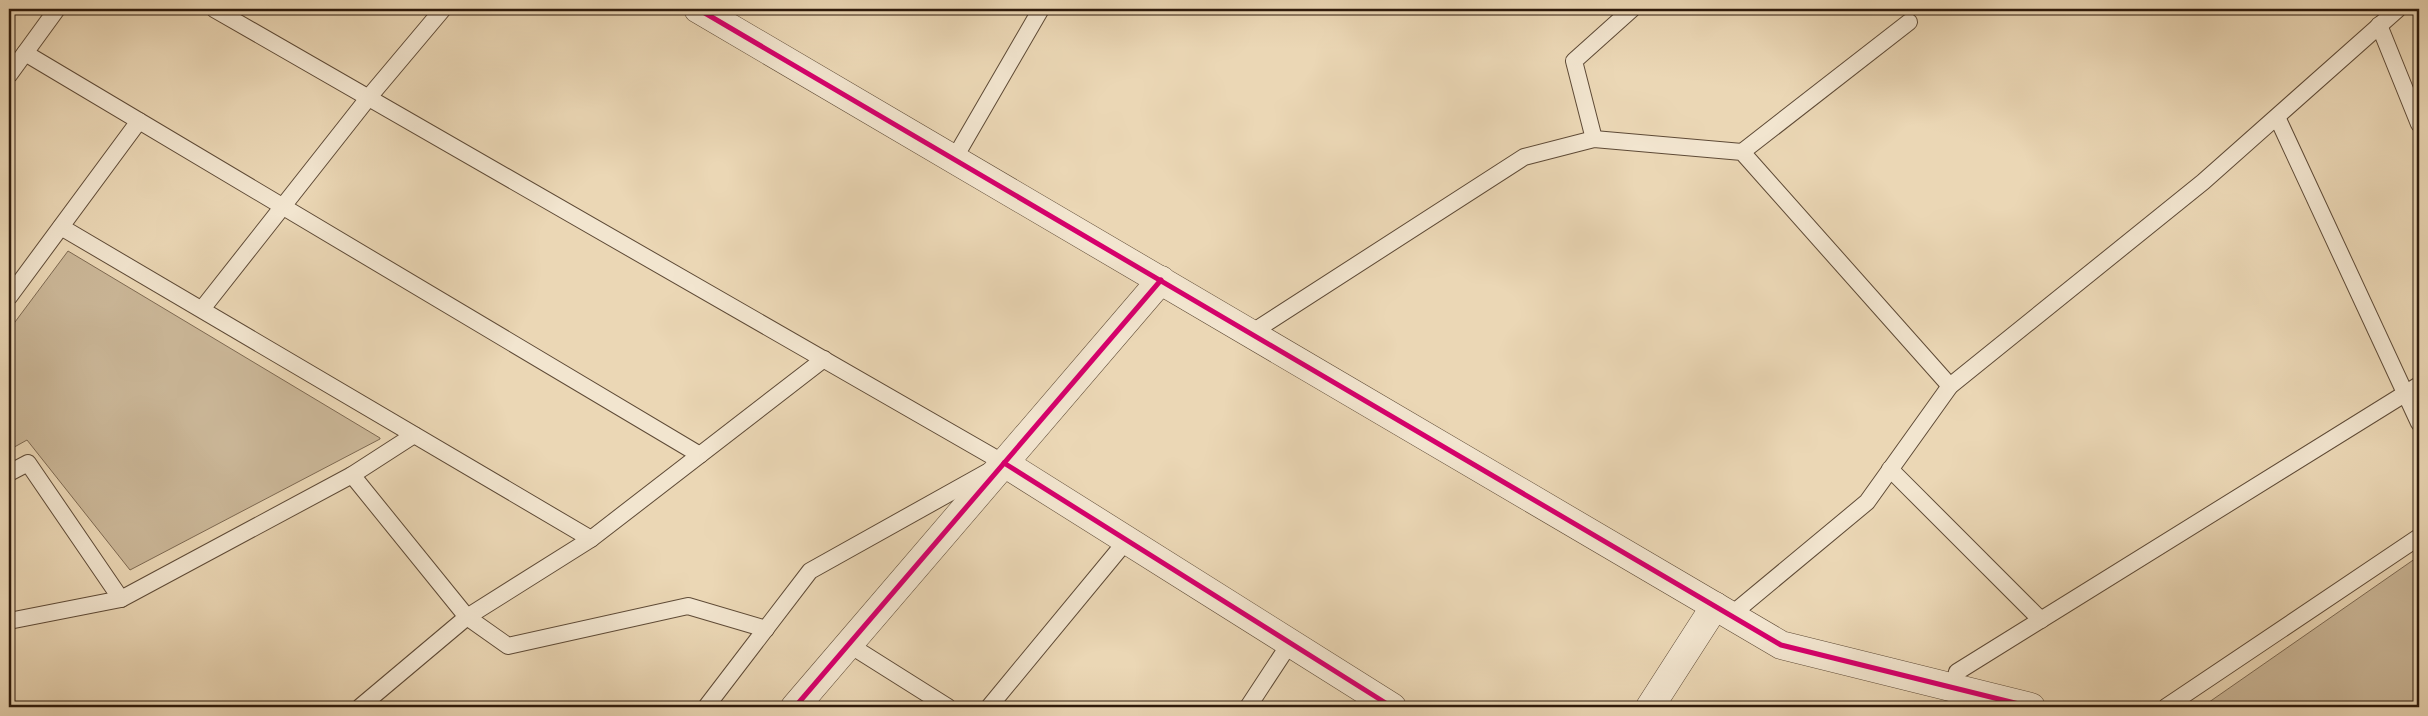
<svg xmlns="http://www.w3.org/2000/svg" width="2428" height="716" font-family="'Libre Caslon Text',serif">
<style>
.green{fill:#cbb798;stroke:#7d6952}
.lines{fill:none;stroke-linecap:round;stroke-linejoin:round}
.service-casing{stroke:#5e4a36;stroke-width:18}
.minor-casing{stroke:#5e4a36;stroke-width:29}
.service{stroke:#f2e5cf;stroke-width:16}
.minor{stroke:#f2e5cf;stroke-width:28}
.cycleway-casing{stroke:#f2e5cf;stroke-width:8}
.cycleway{stroke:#d6006c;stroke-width:5}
</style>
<rect width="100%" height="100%" fill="#ebd7b5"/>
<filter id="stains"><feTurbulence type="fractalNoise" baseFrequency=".004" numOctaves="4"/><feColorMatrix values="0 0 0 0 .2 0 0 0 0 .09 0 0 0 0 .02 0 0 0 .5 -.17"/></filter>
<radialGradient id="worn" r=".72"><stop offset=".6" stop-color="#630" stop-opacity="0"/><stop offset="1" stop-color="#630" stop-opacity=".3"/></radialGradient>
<g class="green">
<polygon points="68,251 380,438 380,439 130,570 27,440 9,450 9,330"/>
<polygon points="2419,556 2419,707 2202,707"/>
</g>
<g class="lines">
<defs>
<g id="service">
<polyline points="214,9 1004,463"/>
<polyline points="2379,25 2419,124"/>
<polyline points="25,53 700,455"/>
<polyline points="9,75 57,9"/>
<polyline points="2277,117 2419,423"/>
<polyline points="1594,139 1574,61 1632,9"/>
<polyline points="1742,152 1909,22"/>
<polyline points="954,159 1041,9"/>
<polyline points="61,227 591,539"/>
<polyline points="9,297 139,121"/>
<polyline points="202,309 369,97 443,9"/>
<polyline points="1251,333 1524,157 1594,139 1742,152 1950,386"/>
<polyline points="1890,469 2041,620"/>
<polyline points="9,473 28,463 121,599"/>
<polyline points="352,475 467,617 508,646 688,606 766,629"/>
<polyline points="1731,615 1867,502 1950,386 2203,182 2398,9"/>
<polyline points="9,621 121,599 352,475 414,435"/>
<polyline points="848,644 948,707"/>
<polyline points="1953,688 1957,672 2419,385"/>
<polyline points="360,707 467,617 591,539 824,359"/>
<polyline points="706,707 810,571 989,471"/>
<polyline points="989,707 1127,540"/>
<polyline points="1248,707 1290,643"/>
<polyline points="2166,707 2419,537"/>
</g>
<g id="minor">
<polyline points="698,9 1781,645 2031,707"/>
<polyline points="1004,463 1392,707"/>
<polyline points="795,707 1161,280"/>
<polyline points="1650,707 1715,606"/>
</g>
</defs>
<use href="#service" class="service-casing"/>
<use href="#minor" class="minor-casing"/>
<use href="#service" class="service"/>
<use href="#minor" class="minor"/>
<defs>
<g id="cycleway">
<polyline points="698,9 1781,645 2031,707"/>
<polyline points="1004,463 1392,707"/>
<polyline points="795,707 1161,280"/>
</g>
</defs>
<use href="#cycleway" class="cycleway-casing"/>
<use href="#cycleway" class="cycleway"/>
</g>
<rect width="2428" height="716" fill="none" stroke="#ebd7b5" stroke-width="30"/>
<rect x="10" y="10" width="2408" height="696" fill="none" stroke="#2f1b0c" stroke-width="2.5"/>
<rect x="15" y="15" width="2398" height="686" fill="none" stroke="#2f1b0c"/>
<rect width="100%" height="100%" filter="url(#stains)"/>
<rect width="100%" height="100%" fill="url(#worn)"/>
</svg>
